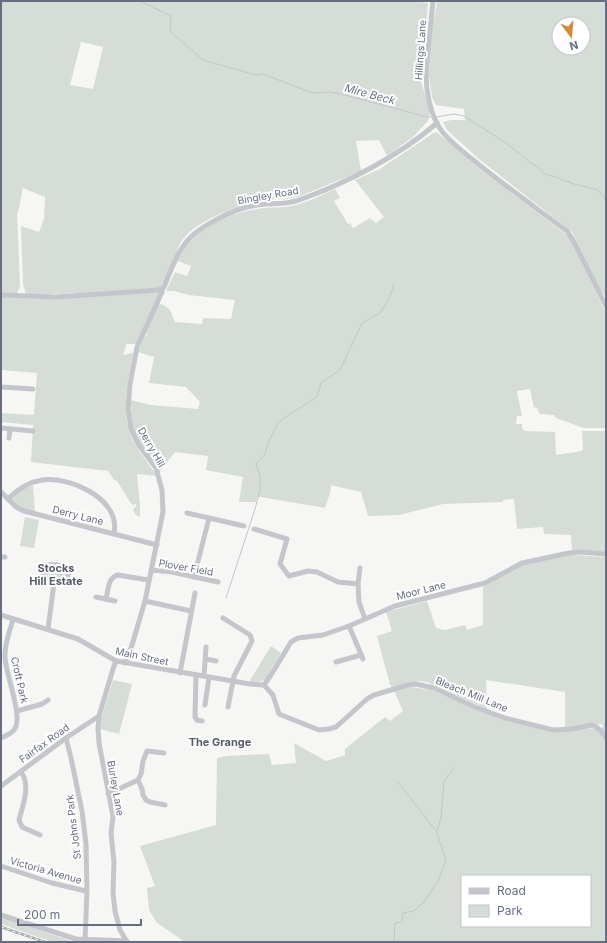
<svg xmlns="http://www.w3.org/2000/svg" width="607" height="943" font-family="Inter,sans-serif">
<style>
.green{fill:#d6ddd6;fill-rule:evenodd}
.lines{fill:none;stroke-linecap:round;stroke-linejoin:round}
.stream{stroke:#c1c6ce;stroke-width:1}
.minor{stroke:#c5c6cb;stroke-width:5}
.rail-casing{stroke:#a5a8af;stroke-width:2.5}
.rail{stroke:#fff;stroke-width:1;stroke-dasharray:3;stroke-linecap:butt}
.labels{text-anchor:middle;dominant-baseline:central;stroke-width:4;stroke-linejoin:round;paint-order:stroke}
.street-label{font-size:10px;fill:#686e82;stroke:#fff}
.water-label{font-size:11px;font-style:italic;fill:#697485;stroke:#fff}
.neighbourhood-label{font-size:11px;font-weight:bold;fill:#555a68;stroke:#fff}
</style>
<rect width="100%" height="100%" fill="#f6f7f4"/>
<g class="green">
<path d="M1 1H412L428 3 421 81 430 112 428 121 413 137 387 156 379 140 356 141 361 171 298 197C286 200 274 198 262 201 238 206 195 220 181 242 174 254 170 281 158 288 114 291 70 295 26 294L23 284 21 226 39 232 44 219 45 197 23 188 19 208 17 213 20 287 17 293H1ZM81 42 103 47 93 89 70 85Z"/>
<path d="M437 1H606V298L597 284 572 232 479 159 447 130 443 122 451 120H465L464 109 436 105 432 97 429 77 427 76 433 19H434ZM559 24H583V48H559Z"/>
<path d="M435 132 438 133 477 167 567 235 572 242 606 313V428H584L556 418 554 415 540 414 536 407 534 408 530 389 517 391 522 416H517L516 424H522V428L525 431 555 432 556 455 582 451 583 449 582 431H606V551H572L571 535 544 534 543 527 517 529 514 499 503 500V502L443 504 399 515 368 516 361 492 331 485 330 493 325 508 261 497H257L256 502H239L243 477 206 470 208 456 175 452 159 472C156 460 144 455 138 444 130 432 131 414 130 400L151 405 198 409 200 402 186 387 149 383 154 357 138 352 144 337 147 335 146 333 158 305 161 304C172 308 171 314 175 322L202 324 203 318 231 319 235 300 189 295 174 291H166L175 272 187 276 191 266 178 261C191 228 232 211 265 208 275 207 286 208 295 205 309 202 322 195 335 189L340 198 334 201 348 224 350 223 353 228 370 218 376 223 384 217 355 180 380 169Z"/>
<path d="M158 292 160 293 137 344H127L126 345 123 355 133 353C128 382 120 413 133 441 139 452 150 465 157 476L137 474 140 505V517L136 515 133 510 136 506V504L132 505 117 481 114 480 108 471 31 462 33 425 1 422V413L34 415 37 373 1 370V297L45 299Z"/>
<path d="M33 485 35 512C28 509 13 507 12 498L24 489Z"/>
<polygon points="25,517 39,520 34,548 20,546"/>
<polygon points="572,555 606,557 606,734 600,729 603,727 602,724 565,728 565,692 486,680 487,709 427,682 418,681 392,687 390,685 377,636 392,631 386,612 427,601 436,628 445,630 465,625 467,630 483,625 483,587 525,562"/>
<path d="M46 567 63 568 67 571V574C62 580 58 581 50 580L43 571 44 568Z"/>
<polygon points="271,646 281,653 265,680 258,682 249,682"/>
<polygon points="113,680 132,684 119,734 100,729 101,719"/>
<path d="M410 687 431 690 472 707 551 732 595 728 605 738 606 742V942H185L157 923 149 910 147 888 155 886 140 846 216 825 217 758 226 756 269 754 272 765 296 763 294 743 326 761 345 755V749L385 717 390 721 403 711 394 691ZM462 876H590V926H462Z"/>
<polygon points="1,917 68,940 72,942 52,942 1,924"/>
</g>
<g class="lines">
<g class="stream">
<polyline points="140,1 171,16 170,31 203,60 256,75 263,74 312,93 329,92 341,94 427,117 431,117"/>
<polyline points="436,117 454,114 464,116 506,143 544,173 574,184 598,190 606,200"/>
<polyline points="226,598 255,509 260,490 260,476 256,464 265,454 268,443 278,423 287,416 317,397 321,383 340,370 362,323 380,313 389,299 394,284"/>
<polyline points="437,831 441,818 444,781 454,768"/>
<polyline points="394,942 395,923 402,922 403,913 414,911 424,902 439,879 446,859 436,831 398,782"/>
</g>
<g class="minor">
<path d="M433 1 426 71C426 90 429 110 439 127 446 139 461 150 472 159 502 184 535 207 567 231L574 242 606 306"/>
<path d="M1 295 56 297 159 290 164 287C170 273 175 257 184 245 196 227 235 208 257 205 270 203 286 205 299 200 347 183 399 156 437 123"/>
<polyline points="1,387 33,389"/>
<polyline points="1,428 33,431"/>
<polyline points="9,438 10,429"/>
<polyline points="1,492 16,507 24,511 157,545"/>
<path d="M8 499C17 490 28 482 42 480 70 476 121 499 114 533"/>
<polyline points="187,513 244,526"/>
<polyline points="254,529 287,539 280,564 289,576 308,571 317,572 338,582 358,584 359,602 365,619"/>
<polyline points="1,557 5,557"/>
<polyline points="151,570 172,572 218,582"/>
<polyline points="194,577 209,518"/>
<polyline points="358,584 360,568"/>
<polyline points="96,597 115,601"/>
<path d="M106 599C108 591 108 577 118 575L148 580"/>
<polyline points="145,601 191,611"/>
<polyline points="1,615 78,639 116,661 250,684 264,685"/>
<polyline points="223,618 250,635 252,641 234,676 228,707"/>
<polyline points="349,626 363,659"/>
<path d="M48 629 54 583C47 580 42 576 41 569L44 565C52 564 63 564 69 570L68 577 61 582 54 583"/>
<polyline points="206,659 216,661"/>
<polyline points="116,661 113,669 99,716 98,728 99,743 113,816 111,833 114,862 113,893 115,911 120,930 127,942"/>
<polyline points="336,662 361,655"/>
<polyline points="125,663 132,645 145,601 163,512 162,490 156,468 138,444 131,429 128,409 130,384 137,347 162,292 162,289"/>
<polyline points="180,673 195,593"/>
<polyline points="196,675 195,717 197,720 202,721"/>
<polyline points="204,676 206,647"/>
<polyline points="264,685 273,695 279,714 319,730 329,729 336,727 367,699 374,695 408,685 416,684 434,688 475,707 505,718 553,730 572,729 592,725 595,726 601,731 606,738"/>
<polyline points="264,685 271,675 291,642 298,638 323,635 349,626 395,606 485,583 522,563 569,553 580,552 606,554"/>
<polyline points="205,705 209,677"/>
<polyline points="17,711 42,704 48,700"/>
<path d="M1 738C5 736 11 734 14 730 24 718 6 675 5 658 4 645 10 631 13 619"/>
<polyline points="66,738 71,758 82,811 86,844 87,892 85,940"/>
<path d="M21 772C31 785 23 805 19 820L22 827 40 835"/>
<polyline points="138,780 142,789 143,795 146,800 150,802 165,805"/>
<polyline points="1,786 66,738 99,716"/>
<polyline points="108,794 138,780 141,774 143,761 147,751 164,753"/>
<polyline points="1,866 52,883 86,891"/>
<polyline points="1,915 76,939 127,941"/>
</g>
<defs>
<polyline id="rail" points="1,927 45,942"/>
</defs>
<use href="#rail" class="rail-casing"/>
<use href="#rail" class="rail"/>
</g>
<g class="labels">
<g class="street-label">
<text transform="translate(420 50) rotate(-86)">Hillings Lane</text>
<text transform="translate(268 195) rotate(-10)">Bingley Road</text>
<text transform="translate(152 447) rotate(60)">Derry Hill</text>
<text transform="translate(78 515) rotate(14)">Derry Lane</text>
<text transform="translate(186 567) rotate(10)">Plover Field</text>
<text transform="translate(421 590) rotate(-14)">Moor Lane</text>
<text transform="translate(142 656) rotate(12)">Main Street</text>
<text transform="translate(20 680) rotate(77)">Croft Park</text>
<text transform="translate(472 694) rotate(22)">Bleach Mill Lane</text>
<text transform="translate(44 743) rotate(-36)">Fairfax Road</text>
<text transform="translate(116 788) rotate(80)">Burley Lane</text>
<text transform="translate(73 827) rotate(-97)">St Johns Park</text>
<text transform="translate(46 870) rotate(16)">Victoria Avenue</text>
</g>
<g class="water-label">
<text transform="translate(370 94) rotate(15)">Mire Beck</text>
</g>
<g class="neighbourhood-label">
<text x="56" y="568">Stocks<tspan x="56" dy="13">Hill Estate</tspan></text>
<text x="220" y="742">The Grange</text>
</g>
</g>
<rect width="607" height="943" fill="none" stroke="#686e82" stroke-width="4"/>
<rect x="461" y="875" width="130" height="52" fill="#ffffff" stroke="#c3c5cd"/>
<rect x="469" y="888" width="20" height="6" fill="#c5c6cb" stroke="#c3c5cd"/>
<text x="497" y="895" font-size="12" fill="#686e82">Road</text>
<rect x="469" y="905" width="20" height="12" fill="#d6ddd6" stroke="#c3c5cd"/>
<text x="497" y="915" font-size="12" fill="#686e82">Park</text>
<g transform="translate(571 36) rotate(164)"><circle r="19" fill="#ffffff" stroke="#c3c5cd"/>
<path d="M0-3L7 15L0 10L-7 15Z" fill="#d38d37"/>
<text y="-6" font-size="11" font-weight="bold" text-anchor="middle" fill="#686e82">N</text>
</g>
<path d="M18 919v6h123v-6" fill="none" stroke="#686e82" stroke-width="2"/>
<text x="24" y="919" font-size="12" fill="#686e82" stroke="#ffffff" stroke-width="3" paint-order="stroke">200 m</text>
</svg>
